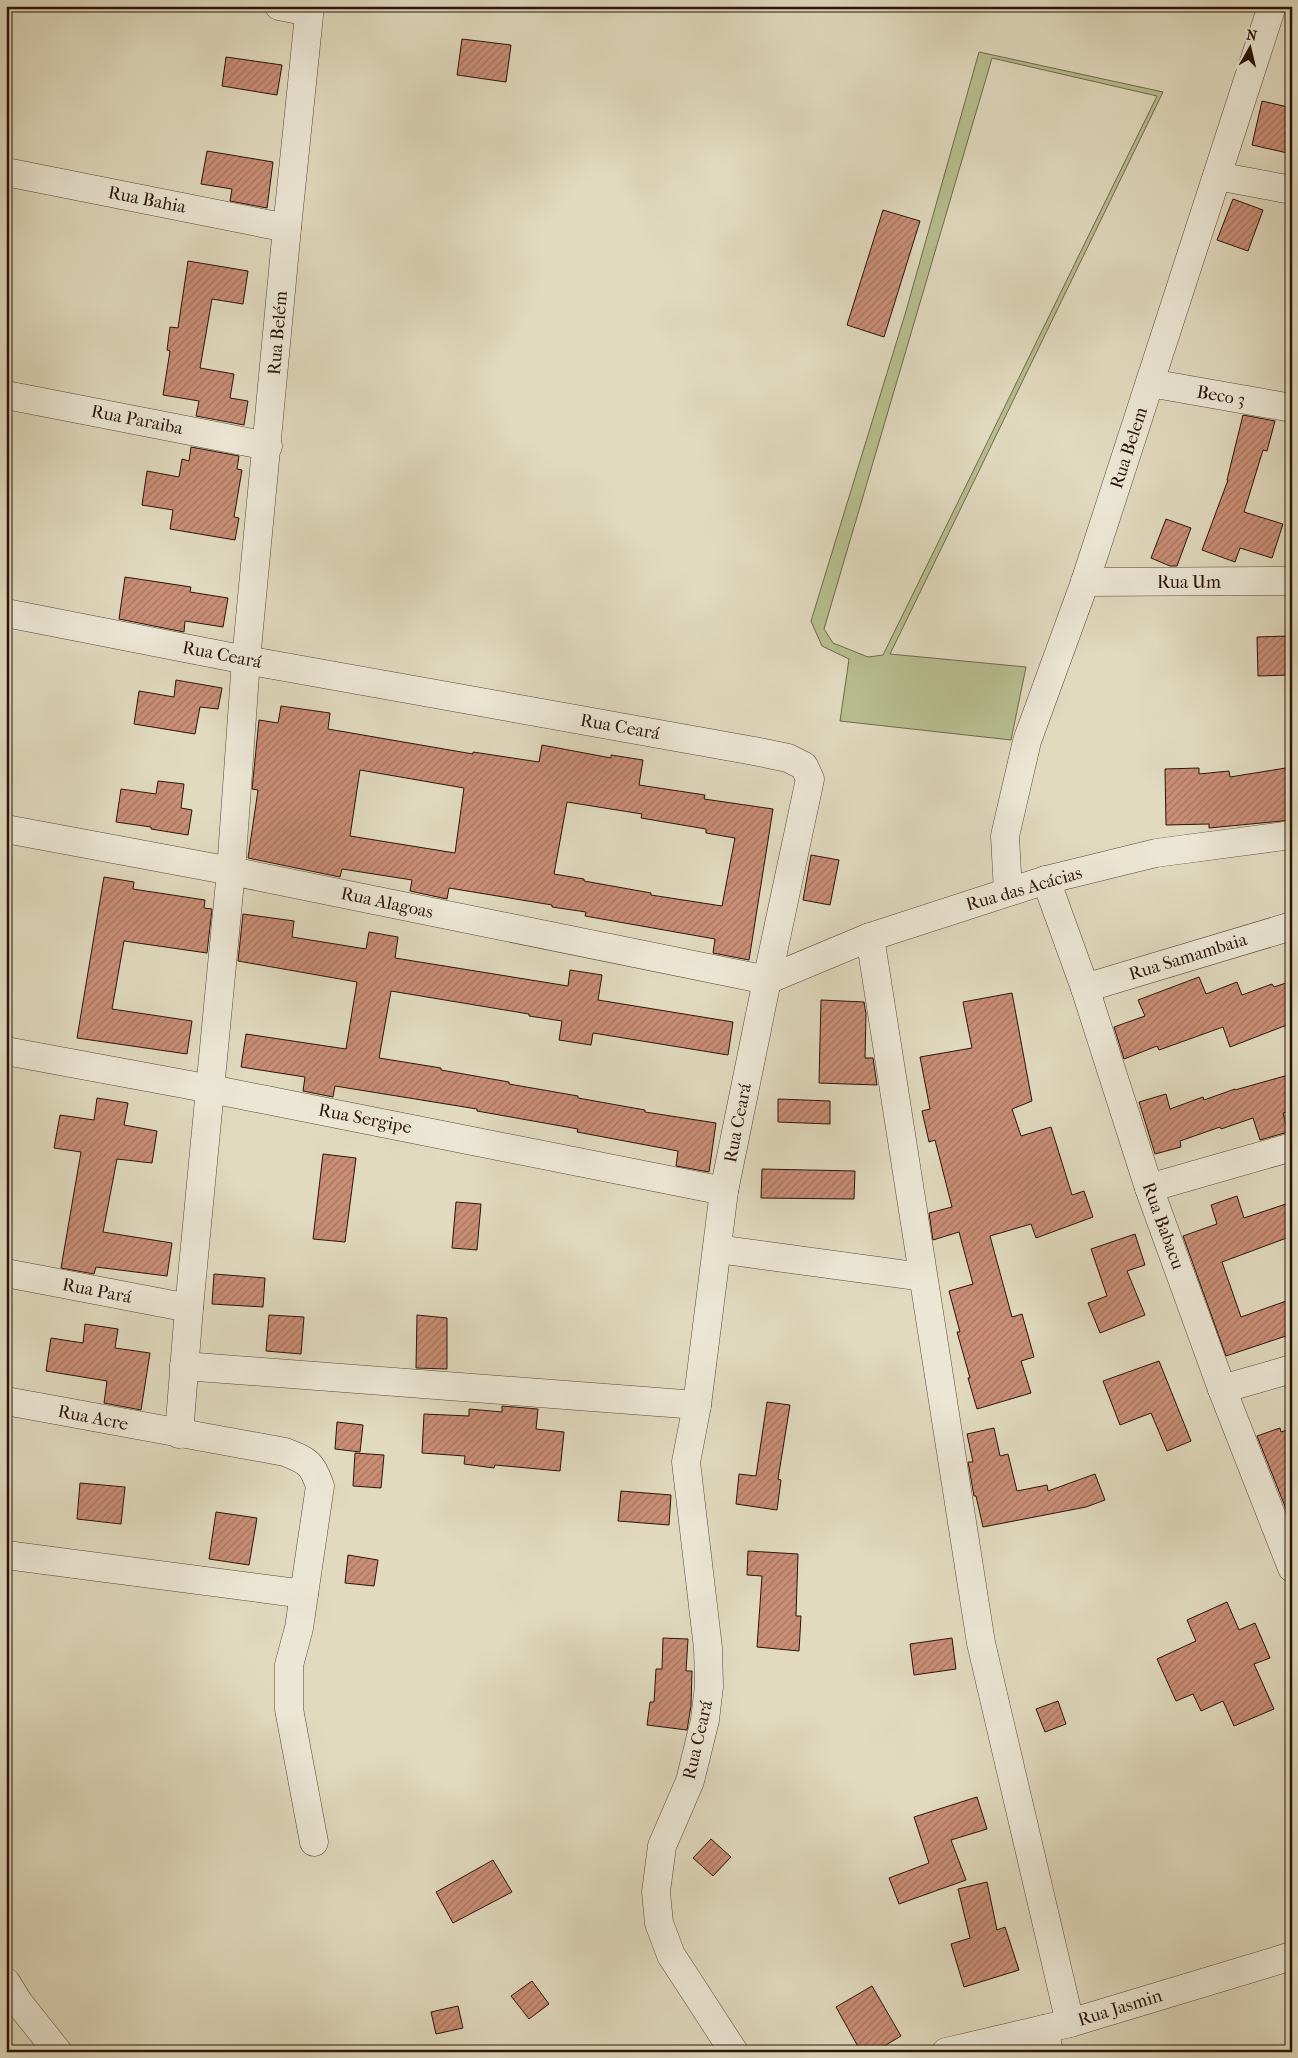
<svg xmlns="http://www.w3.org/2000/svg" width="1298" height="2058" font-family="'IM FELL French Canon',serif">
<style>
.park{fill:#b7be8f;stroke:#70694c;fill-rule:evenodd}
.building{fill:url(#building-hatch);stroke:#2a1408;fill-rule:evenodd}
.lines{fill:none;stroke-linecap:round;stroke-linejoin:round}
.street-casing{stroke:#584636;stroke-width:29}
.street{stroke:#ece7d5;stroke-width:28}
.labels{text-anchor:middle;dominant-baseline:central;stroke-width:5;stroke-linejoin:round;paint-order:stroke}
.street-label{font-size:18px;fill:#2a1408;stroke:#ece7d5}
</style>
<defs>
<pattern id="building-hatch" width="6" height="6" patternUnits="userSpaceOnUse" patternTransform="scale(1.25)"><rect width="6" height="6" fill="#ca8e77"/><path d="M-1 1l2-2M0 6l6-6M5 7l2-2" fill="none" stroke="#a47360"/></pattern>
</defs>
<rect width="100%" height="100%" fill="#e1dabf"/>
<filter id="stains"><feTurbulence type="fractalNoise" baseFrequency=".004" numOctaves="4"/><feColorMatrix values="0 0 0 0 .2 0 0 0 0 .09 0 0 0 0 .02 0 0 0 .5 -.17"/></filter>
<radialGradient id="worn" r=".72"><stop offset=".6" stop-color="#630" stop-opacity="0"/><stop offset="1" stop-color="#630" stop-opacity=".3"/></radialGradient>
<path class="park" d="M979 52 1163 92 890 654 1026 667 1011 740 840 721 849 659 822 646 811 621 906 311ZM992 58 1157 96 883 655 868 657 833 643 824 629Z"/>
<g class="building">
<polygon points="462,39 511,45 506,82 457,75"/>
<polygon points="226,57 282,65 277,95 222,86"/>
<polygon points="1262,101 1292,108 1292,154 1252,145"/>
<polygon points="207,151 273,162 267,208 230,201 232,189 201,184"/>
<polygon points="1233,199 1263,210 1248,251 1217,240"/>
<polygon points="883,210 920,221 884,337 847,325"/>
<polygon points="188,261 248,271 243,304 212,299 200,368 234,374 230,398 248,401 244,425 196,416 199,401 163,395 170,351 167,350 170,327 178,328"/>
<polygon points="1243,415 1275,421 1267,451 1263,450 1244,512 1283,524 1272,558 1240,548 1235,562 1202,550 1228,480 1227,480"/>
<polygon points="191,447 239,456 237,469 242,470 234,517 239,518 235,540 170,529 173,510 142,505 147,471 179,477 182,459 189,461"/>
<polygon points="1166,519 1191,528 1177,566 1170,566 1151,558"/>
<polygon points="125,577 191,587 190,592 228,598 223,627 185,621 184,632 119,619"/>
<polygon points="1289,636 1290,675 1258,676 1257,637"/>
<polygon points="176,680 222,688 218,709 200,707 195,734 134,724 139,691 174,697"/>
<path d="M281 706 330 713 328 729 473 754V752L539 762 542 745 611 758V755L643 760 639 785 705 795 704 799 773 809 749 960 713 953 715 939 585 916 586 912 552 907V905L449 888 447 899 410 891 412 880 342 869 340 877 248 858 258 790 252 789 259 720 278 723ZM360 770 464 788 455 853 350 836ZM567 802 642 814 641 818 706 829V833L735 838 722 906 651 895V893L584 881V879L554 874Z"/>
<polygon points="1292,767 1292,820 1209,828 1209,824 1166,825 1165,769 1199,768 1199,774 1229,771 1230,777"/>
<polygon points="158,781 184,784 181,808 192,810 188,835 151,829 151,827 116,822 121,789 156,794"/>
<polygon points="811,855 839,860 830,905 803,900"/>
<polygon points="104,877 134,882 133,889 205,900 204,908 212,909 207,953 124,941 112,1009 192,1021 187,1054 77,1038"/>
<polygon points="243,914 294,921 292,937 366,949 369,932 398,937 395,958 568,986 570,970 602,975 598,1000 733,1022 728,1055 593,1033 591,1045 559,1040 562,1021 529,1016 529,1014 391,991 379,1058 441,1068 441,1070 509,1082 509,1084 578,1096 578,1098 645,1110 645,1112 716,1123 709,1172 676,1166 678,1151 577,1132 578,1129 477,1111 477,1109 335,1086 333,1097 303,1091 305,1077 241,1067 246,1034 346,1049 357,982 238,961"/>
<polygon points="1199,977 1206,994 1237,982 1242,995 1272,984 1274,987 1292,981 1292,1023 1230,1047 1223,1027 1159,1050 1157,1046 1124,1059 1114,1027 1145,1016 1138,1000"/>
<polygon points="1012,993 1032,1101 1012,1109 1021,1136 1051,1127 1072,1195 1084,1191 1093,1217 1036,1238 1031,1224 990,1236 1012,1317 1022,1314 1034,1357 1021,1361 1031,1393 977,1409 968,1378 970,1378 957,1332 960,1332 949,1291 973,1284 959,1232 933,1240 929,1213 952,1207 935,1140 929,1142 922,1111 930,1109 920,1057 972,1048 963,1002"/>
<polygon points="821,1000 864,1002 866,1014 865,1058 873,1058 877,1085 819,1083"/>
<polygon points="1292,1074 1292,1110 1283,1113 1288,1132 1260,1140 1253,1118 1221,1129 1220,1127 1180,1141 1181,1147 1155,1154 1139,1102 1166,1094 1170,1109 1203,1097 1204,1100 1235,1089 1235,1090"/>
<polygon points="97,1098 128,1103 124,1125 157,1131 152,1163 117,1159 103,1232 172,1243 167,1276 96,1267 94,1274 61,1268 81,1152 54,1148 60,1115 94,1120"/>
<polygon points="778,1099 830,1101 830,1124 778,1122"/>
<polygon points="323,1154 356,1158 345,1242 313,1239"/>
<polygon points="762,1169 855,1171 854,1199 761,1198"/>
<polygon points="1237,1196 1244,1218 1292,1202 1292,1236 1222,1262 1241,1317 1292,1299 1292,1334 1226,1356 1183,1236 1217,1224 1211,1205"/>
<polygon points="456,1202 481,1204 477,1250 452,1248"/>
<polygon points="1135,1234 1145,1265 1127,1271 1145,1315 1100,1333 1088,1303 1107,1296 1091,1249"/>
<polygon points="214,1274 265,1278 263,1307 212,1304"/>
<polygon points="269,1315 304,1317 301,1354 266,1351"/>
<polygon points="417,1315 447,1318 447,1369 416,1368"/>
<polygon points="85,1324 118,1329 115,1348 150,1353 141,1410 104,1403 107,1381 46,1371 51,1338 83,1343"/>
<polygon points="1159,1361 1191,1441 1167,1451 1151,1413 1120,1425 1103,1381"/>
<polygon points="767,1402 790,1405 778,1479 781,1480 777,1510 736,1504 739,1474 756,1476"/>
<polygon points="502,1406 538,1409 536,1429 564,1432 560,1471 495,1465 494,1468 464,1464 465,1456 422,1453 424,1414 469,1416 469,1409 502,1412"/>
<polygon points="337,1422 363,1425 360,1452 335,1449"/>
<polygon points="994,1428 1000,1456 1008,1454 1017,1491 1047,1485 1048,1491 1095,1474 1105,1500 1086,1507 983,1527 976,1496 974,1496 968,1462 973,1462 967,1434"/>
<polygon points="1280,1428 1281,1432 1292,1428 1292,1524 1257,1436"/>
<polygon points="355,1453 384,1455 381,1488 353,1486"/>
<polygon points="80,1483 125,1487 121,1524 77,1519"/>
<polygon points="621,1491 671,1495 669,1525 618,1521"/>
<polygon points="216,1512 257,1518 249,1565 209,1559"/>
<polygon points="748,1551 798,1554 796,1616 801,1616 799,1651 757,1647 762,1576 747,1575"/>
<polygon points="348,1555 378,1560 374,1586 345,1583"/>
<polygon points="1227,1602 1239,1630 1255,1623 1270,1658 1254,1664 1274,1709 1234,1726 1223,1701 1201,1711 1193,1694 1176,1701 1157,1659 1196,1641 1187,1620"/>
<polygon points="663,1638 688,1639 686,1671 692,1671 691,1706 687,1730 647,1725 650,1702 654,1702 656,1669 662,1669"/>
<polygon points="952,1638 956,1669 914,1675 910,1644"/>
<polygon points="1058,1701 1066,1724 1045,1732 1036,1709"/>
<polygon points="977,1797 987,1829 951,1840 966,1880 899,1904 889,1878 929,1863 914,1817"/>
<polygon points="711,1839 731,1857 713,1876 693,1858"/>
<polygon points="493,1860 512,1892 453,1923 436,1892"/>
<polygon points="987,1882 997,1930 1005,1927 1019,1970 964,1987 951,1944 970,1938 958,1889"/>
<polygon points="532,1981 549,2004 529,2019 511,1996"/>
<polygon points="872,1986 901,2036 874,2052 861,2052 836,2007"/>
<polygon points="458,2006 463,2028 436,2034 431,2012"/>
</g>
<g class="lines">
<defs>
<g id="street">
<polyline points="279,6 309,12"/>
<polyline points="6,172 287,228"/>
<polyline points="1217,176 1292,190"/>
<polyline points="1150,383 1292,408"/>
<polyline points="6,395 268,446"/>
<polyline points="1085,582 1292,581"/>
<polyline points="6,613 246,660 754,751 788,758 804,766 810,779 767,980 724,1191 697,1405 686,1462 708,1648 709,1686 705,1720 690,1781 662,1846 656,1892 659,1923 671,1955 734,2052"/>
<polyline points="6,829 231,871 767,980"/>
<polyline points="1046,880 1085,988 1149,1188 1222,1389 1292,1568"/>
<polyline points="1008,892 1005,836 1027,741 1085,582 1272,6"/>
<polyline points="870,937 981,1643 1070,2023"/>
<polyline points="767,980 870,937 1046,880 1156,853 1292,835"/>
<polyline points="1085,988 1292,926"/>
<polyline points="6,1051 211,1089 724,1191"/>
<polyline points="1149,1188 1292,1147"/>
<polyline points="717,1249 923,1277"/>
<polyline points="6,1273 189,1308"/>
<polyline points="184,1366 697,1405"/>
<polyline points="1222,1389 1292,1369"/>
<path d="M6 1401 285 1452C308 1461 312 1463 320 1486L299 1628 289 1665V1709L314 1842"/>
<polyline points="179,1434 189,1308 231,871 246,660 287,228 310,6"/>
<polyline points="6,1555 304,1594"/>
<polyline points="6,1982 19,2003 58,2052"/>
<polyline points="1044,2029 1049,2052"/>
<polyline points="946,2052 1070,2023 1292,1956"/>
</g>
</defs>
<use href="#street" class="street-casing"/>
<use href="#street" class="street"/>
</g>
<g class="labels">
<g class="street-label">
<text transform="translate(147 200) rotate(11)">Rua Bahia</text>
<text transform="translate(278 333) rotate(-85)">Rua Belém</text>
<text transform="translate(1221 396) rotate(10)">Beco 3</text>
<text transform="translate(137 420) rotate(11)">Rua Paraiba</text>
<text transform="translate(1129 448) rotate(-72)">Rua Belem</text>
<text x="1189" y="582">Rua Um</text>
<text transform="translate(222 655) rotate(11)">Rua Ceará</text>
<text transform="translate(620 727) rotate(10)">Rua Ceará</text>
<text transform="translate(1024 889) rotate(-16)">Rua das Acácias</text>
<text transform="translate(387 903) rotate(12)">Rua Alagoas</text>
<text transform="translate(1188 957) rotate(-17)">Rua Samambaia</text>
<text transform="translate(365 1119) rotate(11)">Rua Sergipe</text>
<text transform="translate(738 1123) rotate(-79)">Rua Ceará</text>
<text transform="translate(1163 1226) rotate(70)">Rua Babacu</text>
<text transform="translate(97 1291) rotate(11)">Rua Pará</text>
<text transform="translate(93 1418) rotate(11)">Rua Acre</text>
<text transform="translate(698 1740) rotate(-77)">Rua Ceará</text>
<text transform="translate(1120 2008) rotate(-17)">Rua Jasmin</text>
</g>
</g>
<rect width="1298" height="2058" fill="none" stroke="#e1dabf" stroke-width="25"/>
<rect x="8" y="8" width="1283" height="2043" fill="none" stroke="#2a1408" stroke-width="2.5"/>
<rect x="12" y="12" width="1273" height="2033" fill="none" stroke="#2a1408"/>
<g transform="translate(1250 48) rotate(8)" stroke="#ece7d5" stroke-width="4" paint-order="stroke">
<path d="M0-4L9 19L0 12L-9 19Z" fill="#2a1408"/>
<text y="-8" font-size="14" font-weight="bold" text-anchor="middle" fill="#2a1408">N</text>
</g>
<rect width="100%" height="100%" filter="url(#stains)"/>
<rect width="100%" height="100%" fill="url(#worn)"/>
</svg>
